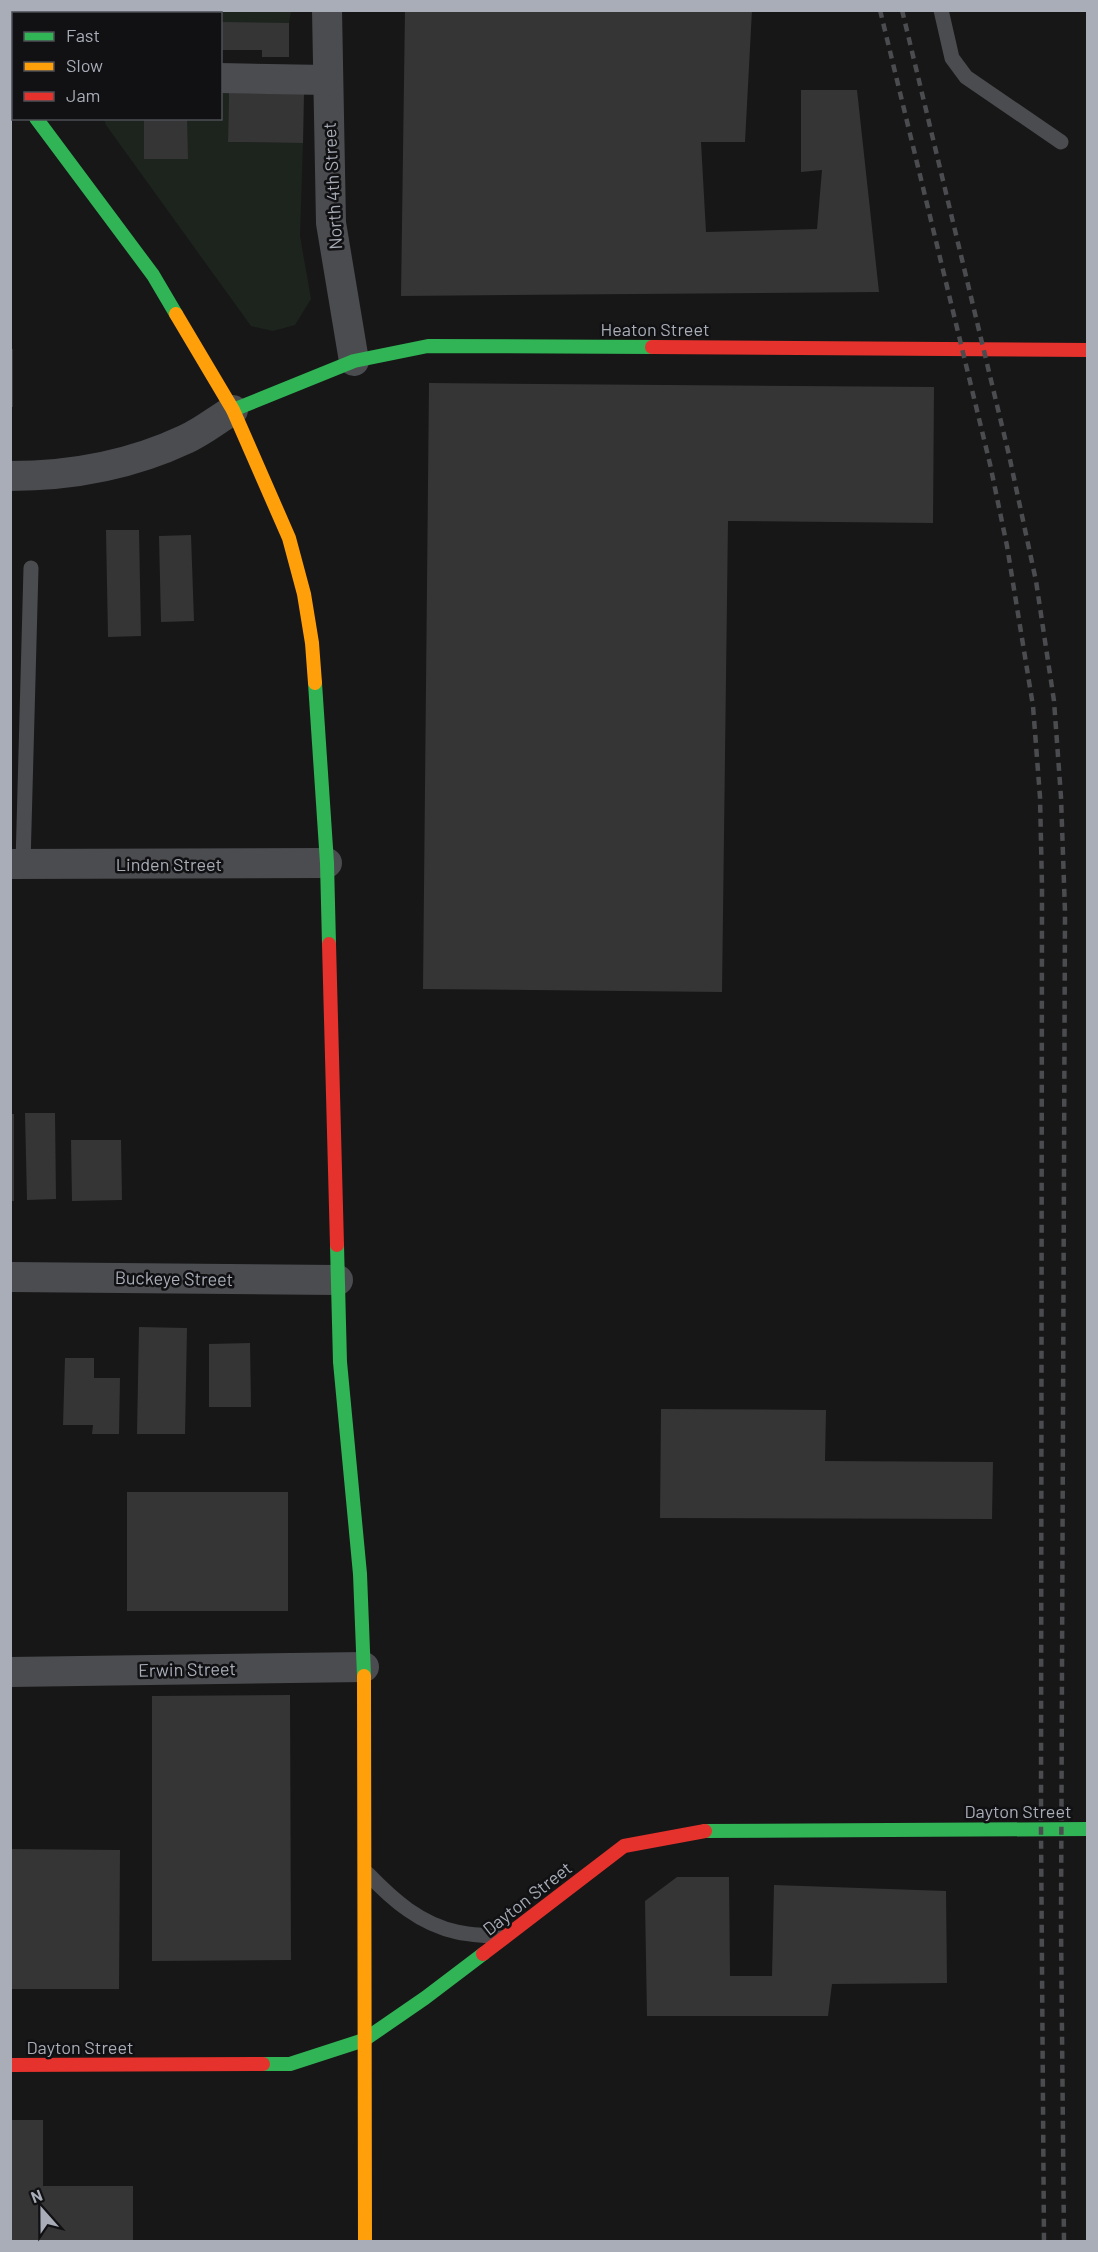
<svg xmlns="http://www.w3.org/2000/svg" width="1098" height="2252" font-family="Barlow,sans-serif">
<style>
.green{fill:#1d241e}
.building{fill:#353536}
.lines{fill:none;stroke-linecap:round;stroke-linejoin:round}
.lane{stroke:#4b4c50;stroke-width:15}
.street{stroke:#4b4c50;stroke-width:30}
.fast{stroke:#30b455;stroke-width:14}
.slow{stroke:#ff9f0a;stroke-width:14}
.jam{stroke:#e5322d;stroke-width:14}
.rail{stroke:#4b4c4f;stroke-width:4.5;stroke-dasharray:8 6;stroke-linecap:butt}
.labels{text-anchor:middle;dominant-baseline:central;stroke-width:5;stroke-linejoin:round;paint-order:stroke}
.street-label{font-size:18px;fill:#a8adb8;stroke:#111113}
</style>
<rect width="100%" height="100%" fill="#171717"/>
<g class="green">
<polygon points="16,11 291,11 289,23 289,57 262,57 262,50 221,50 220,14 18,14"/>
<polygon points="221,93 229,93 228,142 303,143 300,236 311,299 295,325 273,331 251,326 106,125 104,119 144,119 145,159 187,159 187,119 220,118"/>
</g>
<g class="building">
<rect x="111" y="10" width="30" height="4"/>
<polygon points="405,10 752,10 745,142 701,142 706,232 817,229 822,170 801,172 801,90 857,90 879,292 401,296"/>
<polygon points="220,22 289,23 289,57 262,57 262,50 220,50"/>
<polygon points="229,93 304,94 303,143 228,142"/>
<polygon points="144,118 187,118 188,159 144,159"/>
<rect x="10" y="349" width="3" height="58"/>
<polygon points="429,383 934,387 933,523 728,521 722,992 423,989"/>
<polygon points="106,530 139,530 141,636 108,637"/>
<polygon points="191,535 194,621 161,622 159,536"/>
<polygon points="25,1113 55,1113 56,1199 27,1200"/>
<rect x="10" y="1114" width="4" height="87"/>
<polygon points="71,1140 121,1140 122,1200 72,1201"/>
<polygon points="139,1327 187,1328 185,1434 137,1434"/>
<polygon points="250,1343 251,1407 209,1407 209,1344"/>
<polygon points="65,1358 94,1358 94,1378 120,1378 119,1434 92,1434 93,1425 63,1425"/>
<polygon points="661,1409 826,1410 825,1461 993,1462 992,1519 660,1518"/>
<rect x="127" y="1492" width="161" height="119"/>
<polygon points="290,1695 291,1960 152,1961 152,1696"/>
<polygon points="10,1849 120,1850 119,1989 10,1989"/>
<polygon points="677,1877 729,1877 730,1976 772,1976 774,1885 946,1891 947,1983 832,1984 828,2016 647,2016 645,1901"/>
<polygon points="10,2120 43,2120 43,2186 133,2186 133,2242 10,2242"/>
</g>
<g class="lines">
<g class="lane">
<polyline points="941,10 952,58 966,77 1061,142"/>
<polyline points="23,864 31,568"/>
<path d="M368 1874C393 1900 420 1924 457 1932 470 1935 485 1935 499 1937"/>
</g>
<g class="street">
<polyline points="327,10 331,223 354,361"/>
<polyline points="220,78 327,80"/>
<path d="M10 476C71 476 131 465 186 439 202 432 218 419 233 410"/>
<polyline points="10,864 327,863"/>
<polyline points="10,1277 338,1280"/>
<polyline points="10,1672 364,1667"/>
</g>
<g class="fast">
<polyline points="10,84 14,88"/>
<polyline points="36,118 153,275 176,314"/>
<polyline points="233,410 354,361 428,346 652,347"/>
<polyline points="315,683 327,863 329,944"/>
<polyline points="337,1245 340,1362 360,1574 364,1676"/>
<polyline points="705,1831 1088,1829"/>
<polyline points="263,2064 290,2064 364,2040 425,1998 483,1954"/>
</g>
<g class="slow">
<polyline points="176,314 233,410 289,538 304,594 312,643 315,683"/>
<polyline points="364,1676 365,2242"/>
</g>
<g class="jam">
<polyline points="652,347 1088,350"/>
<polyline points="329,944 337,1245"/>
<polyline points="483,1954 624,1846 705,1831"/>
<polyline points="10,2065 263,2064"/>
</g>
<g class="rail">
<polyline points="880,10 990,464 1007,546 1033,706 1040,797 1042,886 1041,1829 1044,2242"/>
<polyline points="902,10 1009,455 1036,581 1054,701 1061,797 1065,912 1061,1925 1064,2242"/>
</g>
</g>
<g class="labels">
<g class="street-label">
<text transform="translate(332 186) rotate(-93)">North 4th Street</text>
<text x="655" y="329">Heaton Street</text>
<text x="169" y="864">Linden Street</text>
<text transform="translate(174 1278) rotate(1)">Buckeye Street</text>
<text transform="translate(187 1669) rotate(-1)">Erwin Street</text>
<text x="1018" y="1811">Dayton Street</text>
<text transform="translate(527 1898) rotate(-38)">Dayton Street</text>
<text x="80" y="2047">Dayton Street</text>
</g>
</g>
<rect width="1098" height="2252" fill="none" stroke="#a8adb8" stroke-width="24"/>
<rect x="12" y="12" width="210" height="108" fill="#111113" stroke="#4d4f55" stroke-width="1.5"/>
<rect x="24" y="32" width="30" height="9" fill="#30b455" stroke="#4d4f55" stroke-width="1.5"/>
<text x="66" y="42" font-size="18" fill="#a8adb8">Fast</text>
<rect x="24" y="62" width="30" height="9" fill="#ff9f0a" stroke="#4d4f55" stroke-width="1.5"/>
<text x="66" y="72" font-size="18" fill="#a8adb8">Slow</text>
<rect x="24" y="92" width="30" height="9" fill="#e5322d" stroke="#4d4f55" stroke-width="1.5"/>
<text x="66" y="102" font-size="18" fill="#a8adb8">Jam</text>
<g transform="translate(42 2210) rotate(339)" stroke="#111113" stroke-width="4.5" paint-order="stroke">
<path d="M0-4.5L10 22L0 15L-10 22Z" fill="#a8adb8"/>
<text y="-9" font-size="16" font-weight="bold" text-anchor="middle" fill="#a8adb8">N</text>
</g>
</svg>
